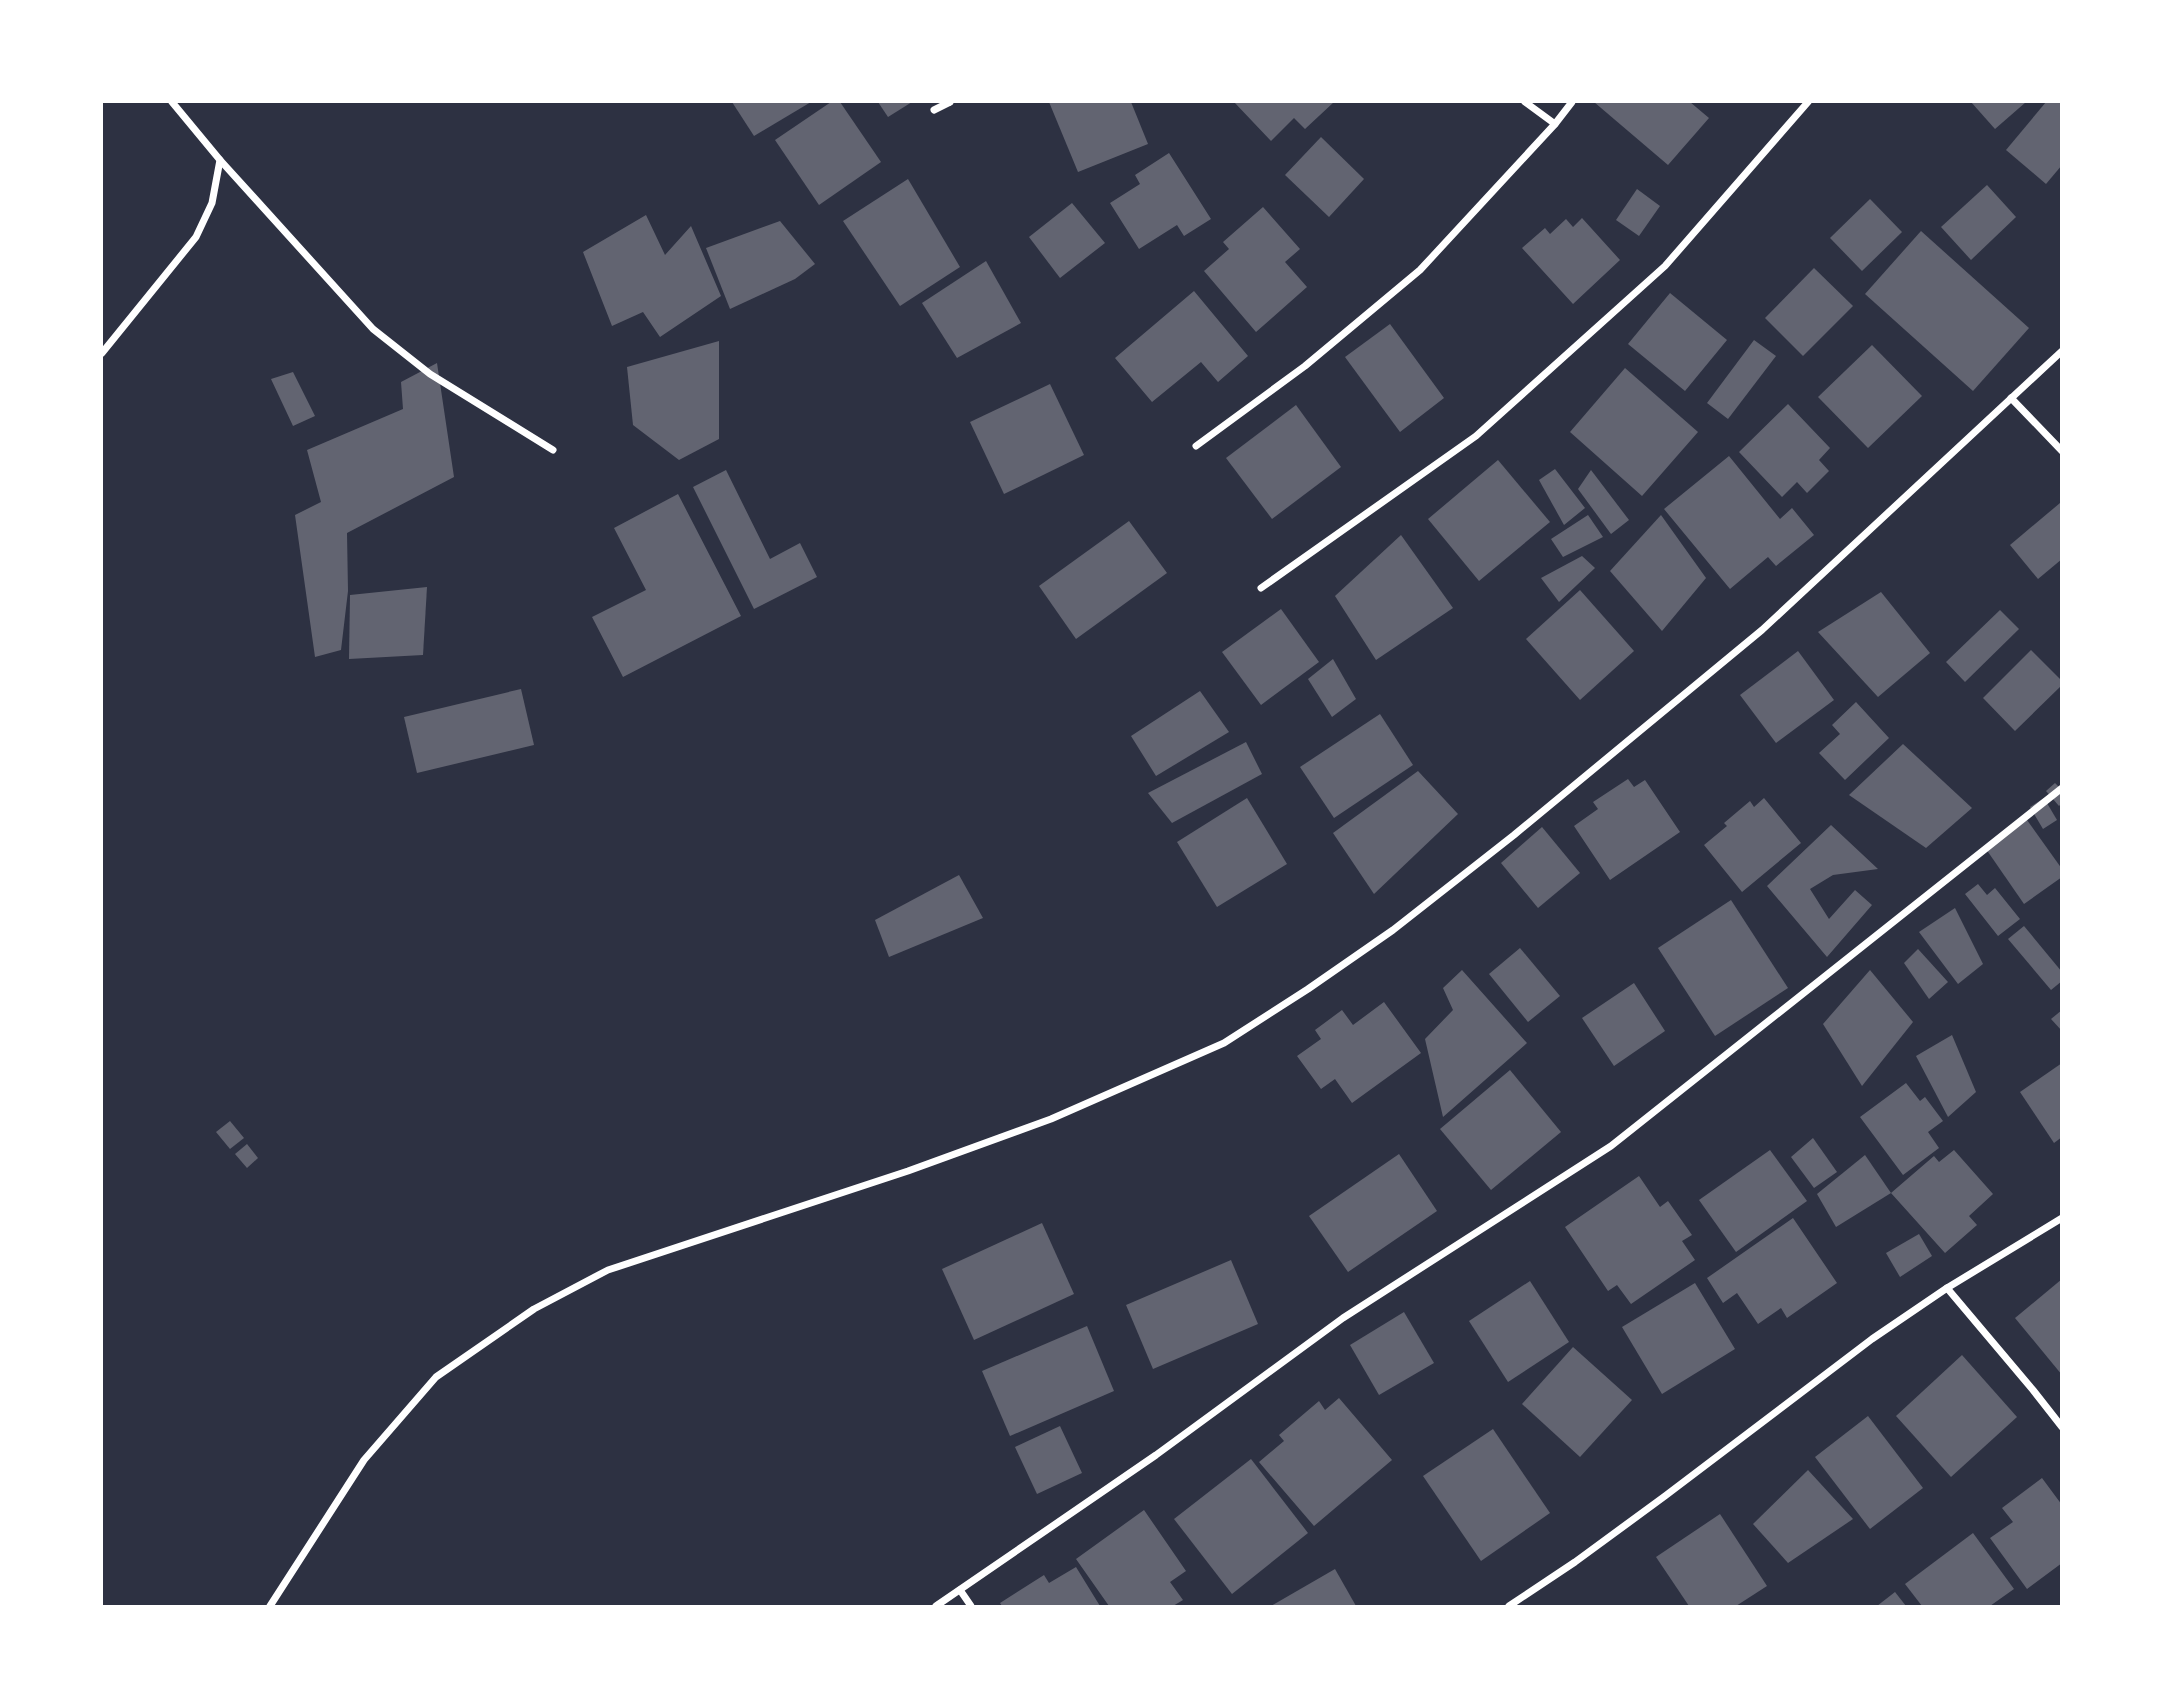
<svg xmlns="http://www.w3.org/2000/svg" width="2163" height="1708" font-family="Mulish,sans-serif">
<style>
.building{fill:#626471}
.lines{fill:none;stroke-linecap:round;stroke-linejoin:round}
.minor{stroke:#fff;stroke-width:7}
</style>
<rect width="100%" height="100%" fill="#2d3142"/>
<g class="building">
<polygon points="732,102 811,102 754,136"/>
<polygon points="831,102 840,102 881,162 819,205 775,140"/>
<polygon points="878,102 912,102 888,117"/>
<polygon points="1049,102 1131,102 1148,144 1078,172"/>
<polygon points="1234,102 1334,102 1305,129 1294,118 1271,141"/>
<polygon points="1594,102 1690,102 1709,118 1668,165"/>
<polygon points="1971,102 2026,102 1995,129"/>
<polygon points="2046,102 2062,102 2062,165 2046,184 2006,150"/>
<polygon points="1321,137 1364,179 1329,217 1285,175"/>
<polygon points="1169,153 1211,219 1184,236 1177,225 1139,249 1110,203 1140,184 1135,175"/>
<polygon points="908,179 960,267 900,306 843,221"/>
<polygon points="1987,185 2016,217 1971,260 1941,227"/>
<polygon points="1637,189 1660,206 1639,236 1616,220"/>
<polygon points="1870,199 1902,232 1862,271 1830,238"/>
<polygon points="1072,203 1105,243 1060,278 1029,237"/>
<polygon points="1263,207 1300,249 1285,262 1307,287 1256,332 1204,271 1229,249 1223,242"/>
<polygon points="646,215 665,255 691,226 721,296 660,337 643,312 612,326 583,252"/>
<polygon points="1582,218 1620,260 1573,304 1522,248 1545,228 1550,234 1566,219 1573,227"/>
<polygon points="780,221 815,264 795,279 730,309 706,248"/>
<polygon points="1921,231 2029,328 1973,391 1865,294"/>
<polygon points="986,261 1021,323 957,358 922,303"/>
<polygon points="1814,268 1853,306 1803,356 1765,318"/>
<polygon points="1194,291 1248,356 1218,382 1201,362 1152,402 1115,358"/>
<polygon points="1670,293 1727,340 1685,391 1628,344"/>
<polygon points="1390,324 1444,398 1400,432 1345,357"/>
<polygon points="1754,340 1776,356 1728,419 1707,403"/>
<polygon points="719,341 719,439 679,460 633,425 627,367"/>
<polygon points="1872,345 1922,396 1868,448 1818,397"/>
<polygon points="437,363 454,477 347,533 348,591 341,650 315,657 295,515 321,502 307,450 403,409 401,382"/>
<polygon points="1625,368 1698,432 1642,496 1570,432"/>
<polygon points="293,372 315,416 293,426 271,379"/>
<polygon points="1050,384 1084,455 1004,494 970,422"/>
<polygon points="1788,404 1830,448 1819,460 1829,471 1807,493 1797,482 1782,497 1739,452"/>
<polygon points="1296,405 1341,467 1272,519 1226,458"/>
<polygon points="1729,456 1780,519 1792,508 1814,535 1776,566 1768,557 1730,589 1664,509"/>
<polygon points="1498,460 1550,522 1479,581 1428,519"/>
<polygon points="1555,469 1585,508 1564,525 1539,480"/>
<polygon points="726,470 770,559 800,543 817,577 754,609 693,487"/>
<polygon points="1591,470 1629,520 1611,534 1578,489"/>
<polygon points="678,494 741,616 623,677 592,617 646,590 614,528"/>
<polygon points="2060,503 2062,505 2062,559 2038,579 2010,545"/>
<polygon points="1588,515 1603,537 1563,557 1551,539"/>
<polygon points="1661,515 1706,578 1662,631 1610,571"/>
<polygon points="1129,521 1167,573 1076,639 1039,586"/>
<polygon points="1401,535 1453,608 1376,660 1335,596"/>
<polygon points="1582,556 1595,568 1559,602 1541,578"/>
<polygon points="427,587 423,655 349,659 350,595"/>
<polygon points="1580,590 1634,651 1580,700 1526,639"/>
<polygon points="1881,592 1930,653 1878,697 1818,632"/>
<polygon points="1281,609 1319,662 1261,705 1222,652"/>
<polygon points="2000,610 2019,629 1965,682 1946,662"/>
<polygon points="2031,650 2062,681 2062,685 2015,731 1983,698"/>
<polygon points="1798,651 1834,700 1776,743 1740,695"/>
<polygon points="1333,659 1356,699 1332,717 1308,679"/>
<polygon points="521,689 534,745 417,773 404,717"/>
<polygon points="1200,691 1229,732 1156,776 1131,736"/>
<polygon points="1856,702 1889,738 1845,780 1819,753 1840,734 1832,725"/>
<polygon points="1380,714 1413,765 1334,818 1300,767"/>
<polygon points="1246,742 1262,774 1172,823 1148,793"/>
<polygon points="1903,744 1972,808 1926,848 1849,795"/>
<polygon points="1418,771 1458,814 1374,894 1333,833"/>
<polygon points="1628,779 1634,787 1645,780 1680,832 1610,880 1574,826 1598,809 1593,802"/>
<polygon points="2055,783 2062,790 2062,803 2059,806 2046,791"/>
<polygon points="1247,798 1287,864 1217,907 1177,842"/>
<polygon points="1764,798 1801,843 1742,892 1704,845 1727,826 1724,823 1750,801 1754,807"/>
<polygon points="2044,798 2057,820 2043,829 2030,807"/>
<polygon points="2027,820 2062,869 2062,877 2024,904 1986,849"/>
<polygon points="1831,825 1878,869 1833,875 1810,889 1829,919 1855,890 1872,905 1827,957 1767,886"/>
<polygon points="1542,827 1580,873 1538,908 1501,863"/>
<polygon points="959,875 983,918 889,957 875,920"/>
<polygon points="1978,884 1987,895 1995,888 2020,919 1998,936 1965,894"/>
<polygon points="1731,900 1788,988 1715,1036 1658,948"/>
<polygon points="1955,908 1983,964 1958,984 1919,932"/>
<polygon points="2024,926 2062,972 2062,981 2051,990 2008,939"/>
<polygon points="1520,948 1560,996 1528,1022 1489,974"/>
<polygon points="1918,949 1948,982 1929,999 1904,963"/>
<polygon points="1462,970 1527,1043 1443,1117 1425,1039 1453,1010 1443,988"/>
<polygon points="1870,970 1913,1022 1862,1086 1823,1024"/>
<polygon points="1634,983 1665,1031 1614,1066 1582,1018"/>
<polygon points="1384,1002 1421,1053 1352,1103 1335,1079 1321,1089 1297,1056 1321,1039 1315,1030 1342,1010 1353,1025"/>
<polygon points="2062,1010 2062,1031 2051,1019"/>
<polygon points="1952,1035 1976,1092 1948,1117 1916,1056"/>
<polygon points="2062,1063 2062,1137 2054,1143 2020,1092"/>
<polygon points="1510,1070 1561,1132 1491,1190 1440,1129"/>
<polygon points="1906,1083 1920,1101 1925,1097 1943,1121 1928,1132 1939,1148 1903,1175 1860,1117"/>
<polygon points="230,1121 244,1138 230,1149 216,1132"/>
<polygon points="1813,1138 1837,1172 1814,1188 1791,1157"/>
<polygon points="247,1144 258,1158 247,1168 235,1154"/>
<polygon points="1770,1150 1807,1201 1736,1252 1699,1200"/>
<polygon points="1954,1150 1993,1194 1969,1216 1977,1225 1945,1253 1891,1193 1934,1156 1939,1162"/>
<polygon points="1399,1154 1437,1211 1348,1272 1309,1216"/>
<polygon points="1865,1155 1891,1193 1836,1227 1817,1194"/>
<polygon points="1639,1176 1660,1207 1668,1201 1692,1235 1682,1241 1695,1260 1631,1304 1617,1285 1608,1291 1565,1227"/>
<polygon points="1793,1218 1837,1283 1787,1318 1781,1308 1758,1324 1737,1293 1723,1303 1707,1278"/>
<polygon points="1042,1223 1074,1294 974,1340 942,1269"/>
<polygon points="1919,1234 1932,1256 1900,1277 1886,1253"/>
<polygon points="1231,1260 1258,1324 1153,1369 1126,1305"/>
<polygon points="2062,1279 2062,1375 2015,1318"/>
<polygon points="1530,1281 1569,1342 1508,1382 1469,1321"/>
<polygon points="1695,1283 1735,1349 1662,1394 1622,1327"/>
<polygon points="1404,1312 1434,1363 1379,1395 1350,1345"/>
<polygon points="1087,1326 1114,1391 1010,1436 982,1371"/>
<polygon points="1573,1347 1632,1400 1580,1457 1522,1404"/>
<polygon points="1962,1355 2017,1417 1951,1477 1896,1416"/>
<polygon points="1339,1398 1392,1460 1314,1526 1259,1462 1284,1441 1279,1435 1319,1401 1325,1410"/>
<polygon points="1868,1416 1923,1488 1870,1529 1815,1457"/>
<polygon points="1060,1426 1082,1473 1037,1494 1015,1447"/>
<polygon points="1493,1429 1550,1513 1481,1561 1423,1476"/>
<polygon points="1251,1459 1308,1533 1232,1594 1174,1519"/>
<polygon points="1808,1470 1853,1519 1788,1563 1753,1524"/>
<polygon points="2042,1478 2062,1505 2062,1563 2027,1589 1990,1538 2013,1522 2002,1508"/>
<polygon points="1144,1510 1186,1571 1170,1582 1183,1600 1173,1606 1109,1606 1076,1559"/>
<polygon points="1720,1514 1767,1586 1736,1606 1689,1606 1656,1557"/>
<polygon points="1973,1533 2014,1589 1990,1606 1922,1606 1905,1584"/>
<polygon points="1076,1567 1100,1606 1002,1606 1000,1603 1044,1575 1049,1583"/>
<polygon points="1335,1569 1356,1606 1271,1606"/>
<polygon points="1895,1592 1906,1606 1877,1606"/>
</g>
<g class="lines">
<g class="minor">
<polyline points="1525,102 1555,124"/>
<polyline points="934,110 950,102"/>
<polyline points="220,160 373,329 430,374 553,450"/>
<polyline points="102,353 196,237 212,203 220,160 172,102"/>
<polyline points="2011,398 2062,451"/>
<polyline points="1196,446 1305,366 1420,270 1555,124 1572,102"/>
<polyline points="1261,588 1476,436 1665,266 1808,102"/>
<polyline points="1947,1288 2033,1390 2062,1427"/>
<polyline points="960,1590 971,1606"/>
<polyline points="270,1606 364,1460 436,1377 534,1309 608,1270 908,1171 1051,1119 1224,1043 1308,989 1393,930 1514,835 1762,630 2062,351"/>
<polyline points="936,1606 1156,1455 1343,1318 1611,1146 2062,788"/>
<polyline points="1509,1606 1575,1562 1665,1496 1872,1339 1947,1288 2062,1218"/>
</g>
</g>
<rect width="2163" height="1708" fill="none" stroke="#ffffff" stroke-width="206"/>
</svg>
